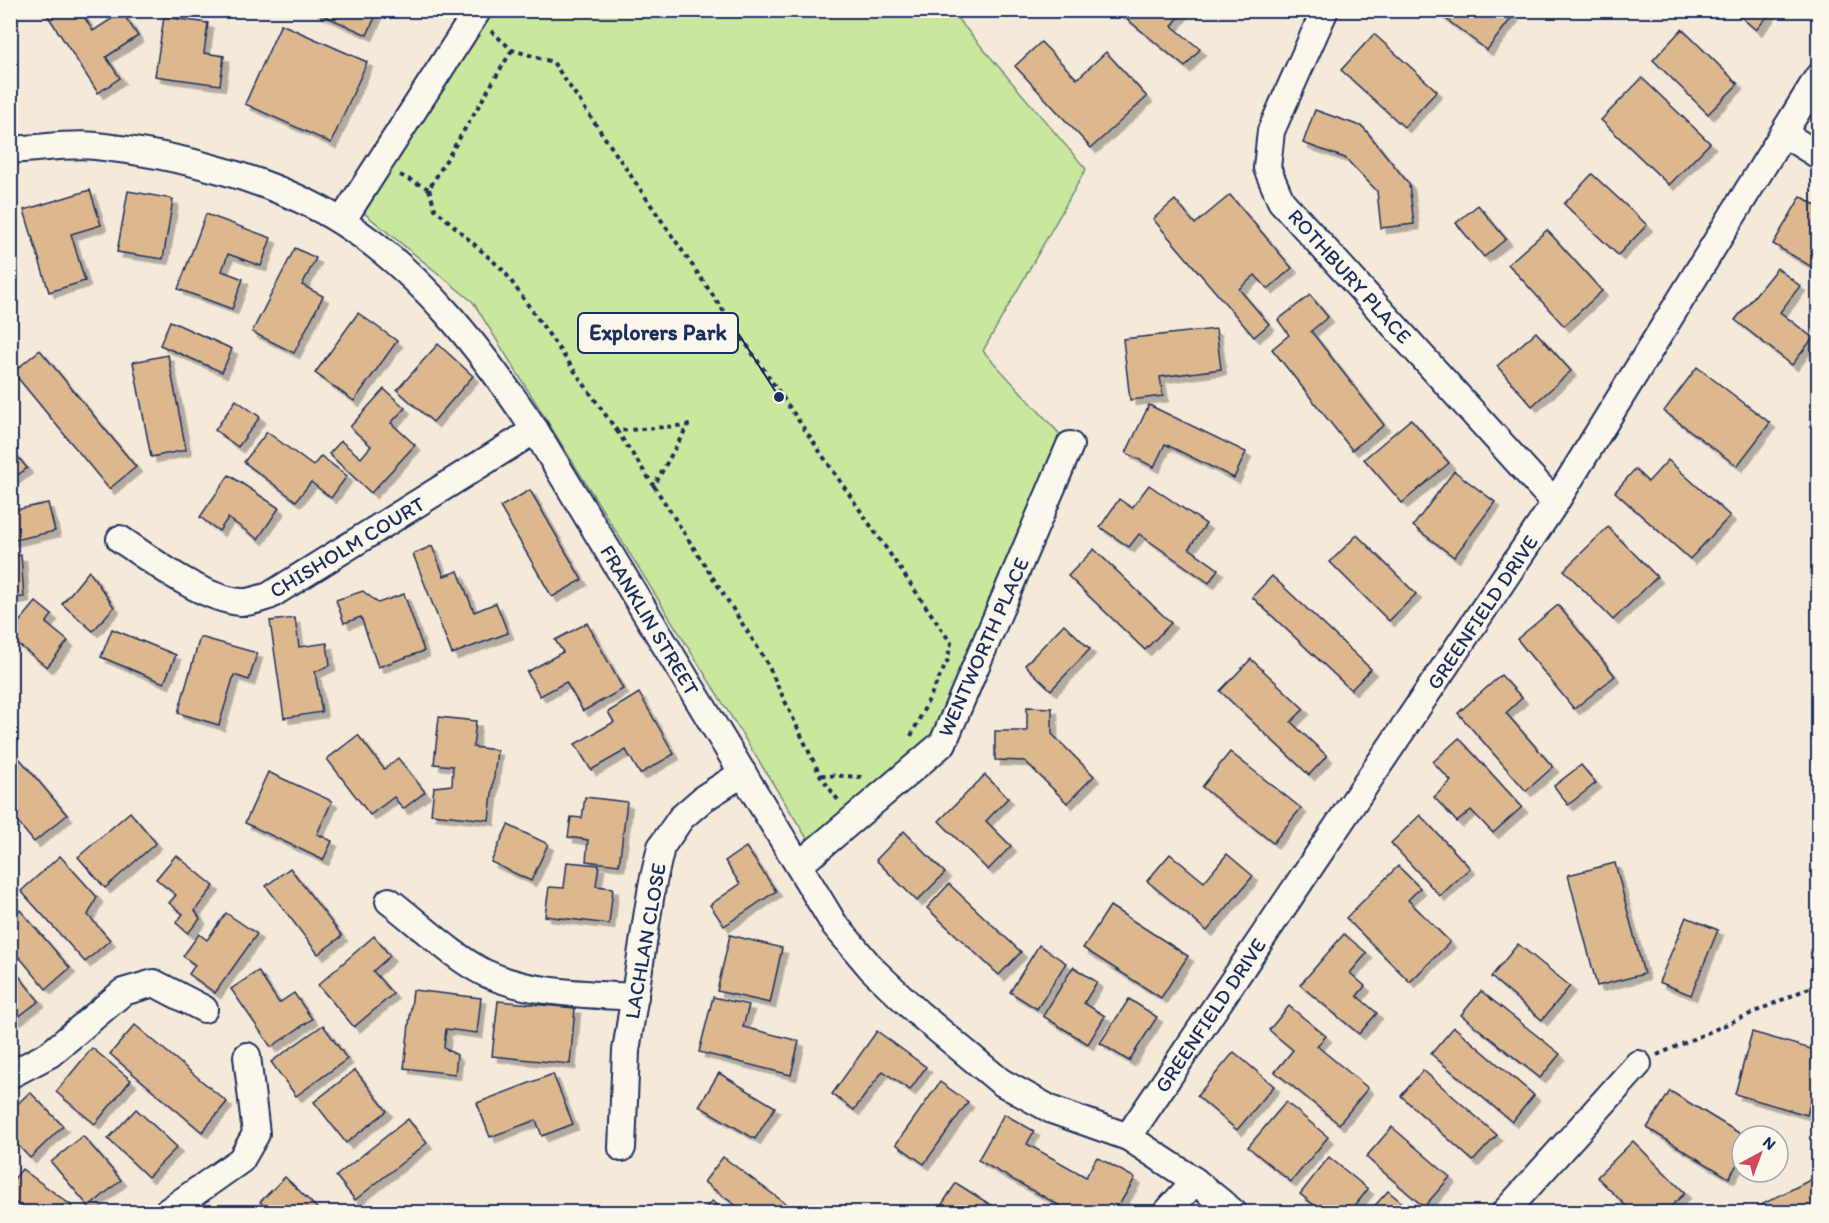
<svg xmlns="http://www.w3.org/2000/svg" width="1829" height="1223" font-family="Itim,sans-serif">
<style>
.green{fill:#cae79e;stroke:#728b7e;stroke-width:1.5}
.building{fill:#ddb88f;stroke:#1b2f5e;stroke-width:1.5;filter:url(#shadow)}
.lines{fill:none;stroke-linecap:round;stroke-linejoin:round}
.minor-casing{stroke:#1b2f5e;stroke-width:30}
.path{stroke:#1b2f5e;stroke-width:4;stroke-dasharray:4.5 4.5;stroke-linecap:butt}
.minor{stroke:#fbf7ec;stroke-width:26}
.labels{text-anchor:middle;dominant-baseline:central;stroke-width:5;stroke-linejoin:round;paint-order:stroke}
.street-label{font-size:21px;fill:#1b2f5e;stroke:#fbf7ec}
.leader{fill:none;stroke:#1b2f5e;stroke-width:2}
.callout-dot{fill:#1b2f5e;stroke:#fbf7ec;stroke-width:2}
.callout{fill:#fbf7ec;stroke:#1b2f5e;stroke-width:2}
.callout-label{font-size:22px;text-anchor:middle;font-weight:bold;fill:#1b2f5e}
</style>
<defs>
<filter id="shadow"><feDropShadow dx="5.5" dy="5.5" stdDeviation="0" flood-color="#0004"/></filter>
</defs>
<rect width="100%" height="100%" fill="#f5ead9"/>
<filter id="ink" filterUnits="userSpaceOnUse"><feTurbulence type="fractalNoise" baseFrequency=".0167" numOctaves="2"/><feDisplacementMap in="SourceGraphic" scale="12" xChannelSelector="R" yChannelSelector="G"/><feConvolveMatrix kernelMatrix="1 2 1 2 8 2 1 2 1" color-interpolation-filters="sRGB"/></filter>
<g filter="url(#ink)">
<polygon class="green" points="485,11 951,11 1086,169 983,351 1068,443 942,743 823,864 473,302 364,213"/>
<g class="building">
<polygon points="44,10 80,10 93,31 122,12 138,36 106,57 120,78 98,93"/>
<polygon points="312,10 366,10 376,15 367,35"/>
<polygon points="1116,10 1184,10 1172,26 1200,49 1185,67"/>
<polygon points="1434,10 1506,10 1513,16 1487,50"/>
<polygon points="1733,10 1773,10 1756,30"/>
<polygon points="164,17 208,23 204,53 224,56 220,85 155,76"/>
<polygon points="281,24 367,62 331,143 245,104"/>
<polygon points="1682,29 1738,84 1708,114 1653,60"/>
<polygon points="1374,34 1437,91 1404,127 1341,70"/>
<polygon points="1041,42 1077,79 1106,52 1147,97 1091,148 1015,66"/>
<polygon points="1642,78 1710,143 1669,185 1601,120"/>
<polygon points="1315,110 1363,127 1409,184 1414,224 1381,228 1377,191 1345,158 1303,143"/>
<polygon points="1592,174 1647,225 1618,255 1564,204"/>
<polygon points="90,190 101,225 71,234 85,281 49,292 24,210"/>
<polygon points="128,191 173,199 163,259 117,252"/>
<polygon points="1230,195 1292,268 1268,289 1255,275 1239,289 1269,324 1254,337 1153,219 1175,200 1195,224"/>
<polygon points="1801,196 1818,207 1817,270 1773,244"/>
<polygon points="1478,205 1506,239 1484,257 1456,223"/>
<polygon points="206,214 271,238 261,266 228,254 222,271 243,279 232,309 178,289"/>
<polygon points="1547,230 1602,291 1564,326 1508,264"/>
<polygon points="295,248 316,258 302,285 323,296 294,353 252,332"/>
<polygon points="1777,268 1800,286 1780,312 1813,338 1792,365 1735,320"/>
<polygon points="1310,295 1328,317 1311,331 1384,425 1352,450 1272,349 1289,335 1278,320"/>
<polygon points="358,313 397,341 354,401 315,373"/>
<polygon points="170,321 232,349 222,372 160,345"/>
<polygon points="1216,329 1221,369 1160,377 1163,396 1130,400 1123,339"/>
<polygon points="1536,332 1571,371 1532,406 1497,366"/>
<polygon points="438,344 473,376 433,422 397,390"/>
<polygon points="40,350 136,467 109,489 13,372"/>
<polygon points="168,355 186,450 151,457 133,362"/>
<polygon points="1697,367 1770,423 1737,466 1664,411"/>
<polygon points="384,389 405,408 391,423 415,445 371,493 329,454 341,441 361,458 371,446 350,427"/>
<polygon points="236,400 260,417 238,447 215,430"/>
<polygon points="1149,405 1246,452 1234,478 1165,444 1154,467 1126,453"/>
<polygon points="1411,419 1449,463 1402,503 1364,459"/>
<polygon points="267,432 313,466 321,456 347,476 331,498 311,482 296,501 244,462"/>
<polygon points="10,447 27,468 10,481"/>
<polygon points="1668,460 1730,516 1690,559 1615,492 1635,469 1648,482"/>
<polygon points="1454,471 1495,502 1454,557 1413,526"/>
<polygon points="229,475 279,508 258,539 228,518 219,531 200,517"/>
<polygon points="1149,485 1206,524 1189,548 1218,569 1209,583 1139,534 1129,547 1100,527 1119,499 1132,508"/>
<polygon points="530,490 582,580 552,597 500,507"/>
<polygon points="48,503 55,531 10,541 10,511"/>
<polygon points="1608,527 1657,577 1613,620 1564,570"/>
<polygon points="1357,535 1416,594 1389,621 1330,562"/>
<polygon points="432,546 444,576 458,571 474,612 496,603 508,633 452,654 413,554"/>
<polygon points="1094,549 1171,623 1145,650 1068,576"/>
<polygon points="21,555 24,597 10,598 10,556"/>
<polygon points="89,571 114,607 93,631 62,604"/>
<polygon points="1272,576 1371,669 1351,690 1252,597"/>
<polygon points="363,591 378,603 404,594 424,651 378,667 361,617 344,623 336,600"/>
<polygon points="36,602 52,615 46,623 68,641 47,667 10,638 10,633"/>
<polygon points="1558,605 1615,676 1574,709 1517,639"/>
<polygon points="295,618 299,647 327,643 330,665 315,672 322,712 284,718 270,621"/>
<polygon points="587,623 623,689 583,711 566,682 540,696 527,672 563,652 555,640"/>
<polygon points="1064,624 1090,649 1051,690 1025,665"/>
<polygon points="112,629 176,655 164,683 101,657"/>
<polygon points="200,637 257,653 249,680 234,675 219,725 178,713"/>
<polygon points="1251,659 1304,709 1291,722 1327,756 1309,775 1220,691"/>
<polygon points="1501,675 1522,698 1506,713 1553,767 1526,791 1458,713"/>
<polygon points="639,693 674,754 640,774 626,750 591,770 575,744 614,722 608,712"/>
<polygon points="1027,707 1052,708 1052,734 1094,776 1067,803 1025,761 995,760 995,731 1027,731"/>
<polygon points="439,717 476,721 473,747 497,750 489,820 431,814 434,787 452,785 453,766 434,764"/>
<polygon points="358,735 384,769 398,758 425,792 403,809 394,797 370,815 327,759"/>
<polygon points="1459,738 1522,807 1493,833 1471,810 1457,822 1434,797 1451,781 1433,762"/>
<polygon points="1230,752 1301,808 1273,843 1202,787"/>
<polygon points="20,759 67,815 34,842 10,813 10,767"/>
<polygon points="1581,765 1596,783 1568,805 1554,786"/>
<polygon points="268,772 332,801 317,834 332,841 323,860 245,823"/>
<polygon points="985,775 1008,798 986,821 1011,846 988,870 939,821"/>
<polygon points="585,797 627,802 619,865 586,861 588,840 568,837 571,817 582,818"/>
<polygon points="130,812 156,843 105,888 78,857"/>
<polygon points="1420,815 1470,868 1440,896 1391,843"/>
<polygon points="508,825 548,844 531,881 491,862"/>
<polygon points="904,831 945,873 917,901 876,860"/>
<polygon points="746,847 776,891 724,926 710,905 740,884 725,861"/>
<polygon points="1170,854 1204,882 1227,854 1253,876 1207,931 1147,881"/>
<polygon points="176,855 214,886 195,910 200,919 188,933 176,923 183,914 169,903 176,895 156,879"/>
<polygon points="60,856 97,897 88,915 110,940 85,962 21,891"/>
<polygon points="567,862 599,865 596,886 613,888 609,924 545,916 549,887 564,888"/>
<polygon points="1615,863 1644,974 1597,986 1568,875"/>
<polygon points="1398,866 1420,888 1408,900 1450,942 1410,982 1346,918"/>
<polygon points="290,868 342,936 318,954 266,886"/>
<polygon points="949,884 1021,952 999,975 927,908"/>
<polygon points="1110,906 1188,956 1161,998 1083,948"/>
<polygon points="20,910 70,968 46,989 10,946 10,918"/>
<polygon points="226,913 257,934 215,993 189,974 195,965 183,956 199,934 207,940"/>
<polygon points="1686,917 1718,930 1691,995 1659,982"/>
<polygon points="1344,934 1367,953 1350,973 1365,986 1357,996 1377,1013 1359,1034 1300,985"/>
<polygon points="730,935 782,948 770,1003 717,991"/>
<polygon points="374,936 390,956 373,971 393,994 354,1027 318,985"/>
<polygon points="1518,944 1570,986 1542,1020 1491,977"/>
<polygon points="1039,945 1066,963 1037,1009 1010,992"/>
<polygon points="10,965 39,1001 10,1023"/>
<polygon points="1073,967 1097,982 1084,1003 1105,1016 1088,1044 1043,1016"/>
<polygon points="258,971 279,1003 294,993 312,1019 271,1047 231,989"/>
<polygon points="413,990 481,998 477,1033 446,1029 444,1048 457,1055 455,1074 404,1068"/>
<polygon points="1481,991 1560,1054 1540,1078 1461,1015"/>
<polygon points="713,997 749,1005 743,1027 799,1041 791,1075 699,1052"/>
<polygon points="1129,999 1157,1017 1129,1061 1100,1043"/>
<polygon points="498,1001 575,1008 570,1064 492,1056"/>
<polygon points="1289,1006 1326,1036 1317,1046 1368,1088 1339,1124 1275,1072 1293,1050 1269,1030"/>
<polygon points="135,1025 227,1102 202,1132 110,1054"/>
<polygon points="323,1025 347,1059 296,1096 271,1062"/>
<polygon points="1454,1027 1534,1095 1512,1122 1431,1054"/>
<polygon points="877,1031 926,1067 910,1090 883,1071 854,1110 832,1094"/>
<polygon points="1752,1032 1818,1051 1818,1074 1807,1115 1735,1094"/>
<polygon points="92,1048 131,1080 95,1124 56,1092"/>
<polygon points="1234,1052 1274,1086 1237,1130 1197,1096"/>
<polygon points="355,1070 387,1111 346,1143 314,1102"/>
<polygon points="1423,1070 1497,1135 1473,1161 1401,1096"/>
<polygon points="719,1073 775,1107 755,1139 699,1106"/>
<polygon points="553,1074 573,1124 542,1136 536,1120 490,1137 477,1103"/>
<polygon points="940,1082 968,1102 924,1164 896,1144"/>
<polygon points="1670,1091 1744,1136 1742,1156 1729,1178 1647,1128"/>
<polygon points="30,1092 63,1126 30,1158 10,1137 10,1111"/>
<polygon points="1286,1102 1328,1137 1291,1182 1248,1147"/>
<polygon points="136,1109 177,1147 148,1177 108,1139"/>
<polygon points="1004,1114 1034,1131 1027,1144 1086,1177 1097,1157 1135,1178 1115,1212 1071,1212 978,1160"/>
<polygon points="408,1119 427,1143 355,1200 336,1176"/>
<polygon points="1392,1127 1450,1177 1424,1207 1366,1157"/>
<polygon points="83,1136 121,1180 89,1207 51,1162"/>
<polygon points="1633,1141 1685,1193 1665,1212 1632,1212 1597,1177"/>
<polygon points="723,1157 797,1212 745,1212 704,1182"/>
<polygon points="1329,1157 1368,1189 1350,1212 1323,1212 1300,1194"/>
<polygon points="22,1169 72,1206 67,1212 29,1212 10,1199 10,1184"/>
<polygon points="1818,1176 1818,1212 1752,1212 1751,1210"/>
<polygon points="285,1177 321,1212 271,1212 260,1202"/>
<polygon points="956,1183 1002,1212 937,1212"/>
<polygon points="1388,1191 1413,1212 1369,1212"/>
<polygon points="712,1201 726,1212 702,1212"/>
</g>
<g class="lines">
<defs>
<g id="minor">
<polyline points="1325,10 1271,131 1267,168 1281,201 1555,503"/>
<polyline points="1784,134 1818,155"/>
<path d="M10 150C38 149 69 143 96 146 175 154 274 179 342 222 423 273 482 351 535 430L834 924 872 969 918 1013 1001 1082 1052 1110 1128 1137 1195 1181 1233 1212"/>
<polyline points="342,221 478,10"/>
<path d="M120 539C153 561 202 599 241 602 250 603 261 598 269 596L535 430"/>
<polyline points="799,865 943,743 1070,445"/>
<path d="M389 901C417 922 454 958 485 973 530 994 586 994 635 997"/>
<polyline points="10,1075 50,1054 123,992 154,983 204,1009"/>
<polyline points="1128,1137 1555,503 1818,77"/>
<polyline points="622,1148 626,1051 652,886 661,847 681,818 704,798 743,773"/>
<polyline points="167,1212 241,1160 256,1134 247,1056"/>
<polyline points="1167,1212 1195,1181"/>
<polyline points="1505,1212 1638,1064"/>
</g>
</defs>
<use href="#minor" class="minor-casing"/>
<g class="path">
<polyline points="491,31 512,50 553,62 951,643 947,662 950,664"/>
<polyline points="400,175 429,189 512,50"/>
<polyline points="429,189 435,209 504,271 617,431 688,425 654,486 617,431"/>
<polyline points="654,486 765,659 820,775 838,800"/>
<polyline points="911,736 947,662"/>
<polyline points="821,775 864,777"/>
<polyline points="1657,1055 1818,984"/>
</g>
<use href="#minor" class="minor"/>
</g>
</g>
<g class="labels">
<g class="street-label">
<text transform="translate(1350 276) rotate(48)">ROTHBURY PLACE</text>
<text transform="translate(347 547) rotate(-31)">CHISHOLM COURT</text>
<text transform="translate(1482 612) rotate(-56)">GREENFIELD DRIVE</text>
<text transform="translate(650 620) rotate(59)">FRANKLIN STREET</text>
<text transform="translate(983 647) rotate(-66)">WENTWORTH PLACE</text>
<text transform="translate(645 941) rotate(-80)">LACHLAN CLOSE</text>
<text transform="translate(1210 1015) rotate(-56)">GREENFIELD DRIVE</text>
</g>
</g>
<path class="leader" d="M779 397L738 333"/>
<circle class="callout-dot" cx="779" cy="397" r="6"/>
<rect class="callout" x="578" y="313" width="160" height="40" rx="6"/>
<g class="callout-label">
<text x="658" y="340">Explorers Park</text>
</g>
<rect width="1829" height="1223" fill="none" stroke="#fbf7ec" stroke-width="36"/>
<rect x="18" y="18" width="1793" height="1187" fill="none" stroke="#1b2f5e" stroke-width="2" filter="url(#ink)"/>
<g transform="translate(1760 1154) rotate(41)"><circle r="28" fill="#fbf7ec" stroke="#a1a7b3" stroke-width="1.5"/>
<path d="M0-4.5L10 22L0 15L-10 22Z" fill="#d1495b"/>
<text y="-9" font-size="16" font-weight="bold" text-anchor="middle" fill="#1b2f5e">N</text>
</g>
</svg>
